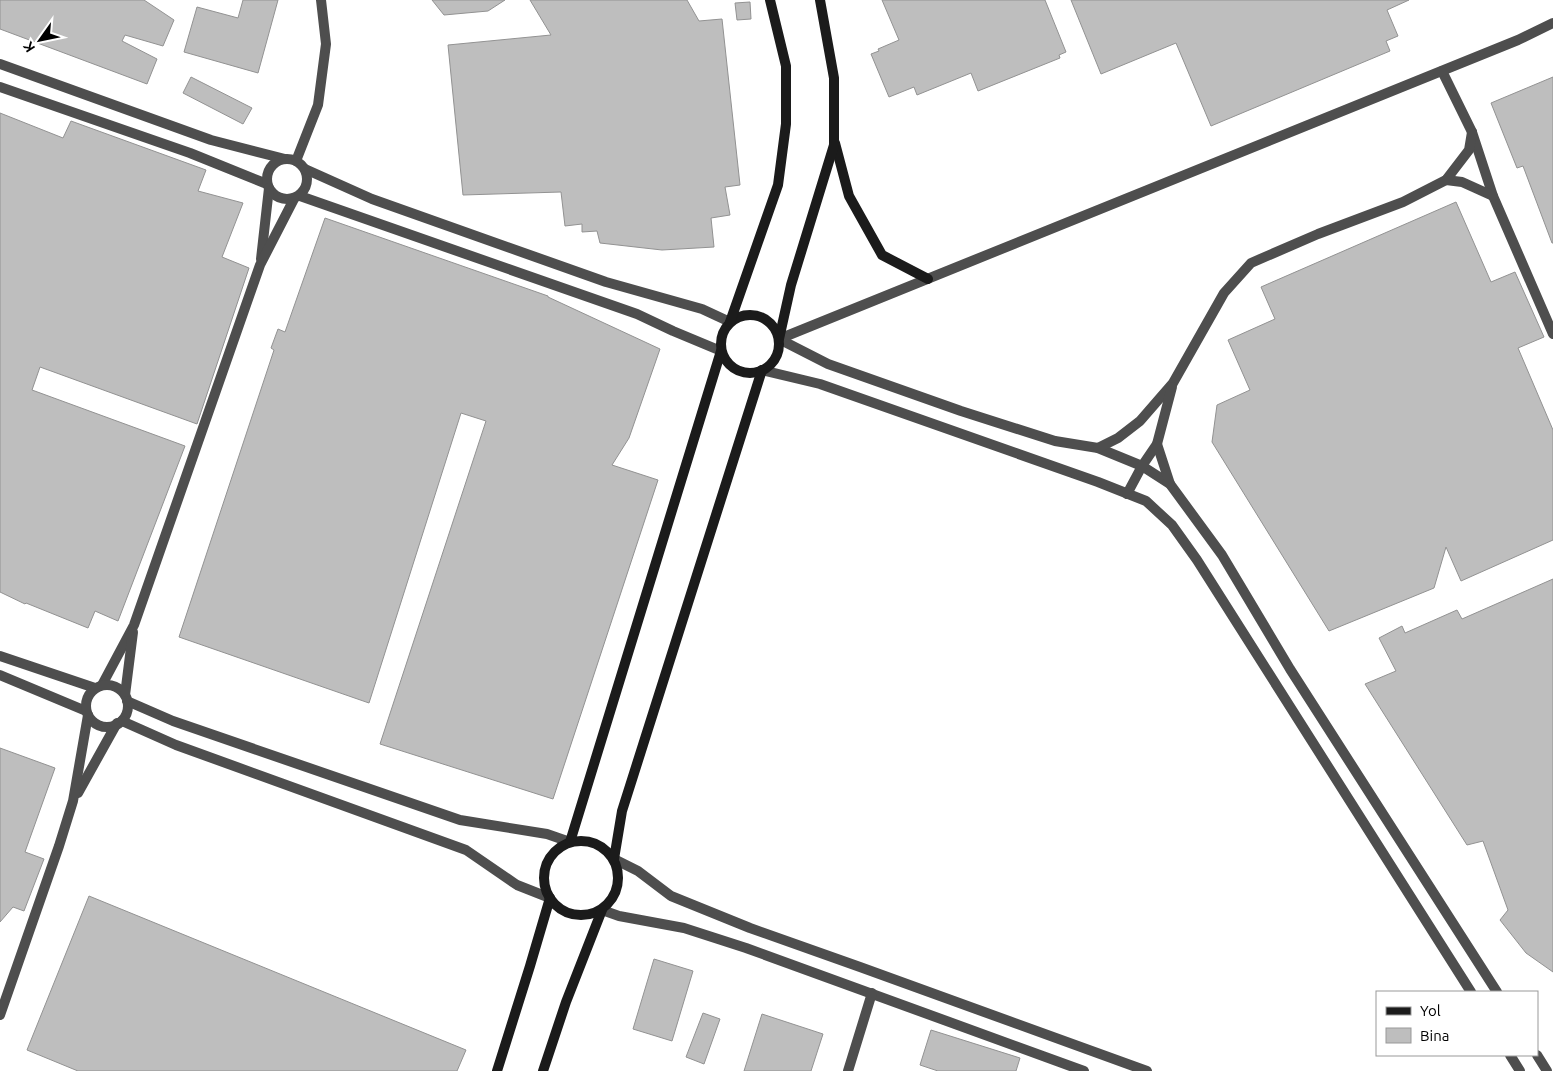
<svg xmlns="http://www.w3.org/2000/svg" width="1553" height="1071" font-family="Ubuntu,sans-serif">
<style>
.building{fill:#bebebe;stroke:#929292}
.lines{fill:none;stroke-linecap:round;stroke-linejoin:round}
.street{stroke:#4e4e4e;stroke-width:10}
.secondary{stroke:#1b1b1b;stroke-width:10}
</style>
<rect width="100%" height="100%" fill="#fff"/>
<g class="building">
<polygon points="0,0 144,0 174,20 163,46 125,35 122,41 157,59 147,84 0,29"/>
<polygon points="243,0 278,0 258,73 184,52 197,7 238,18"/>
<polygon points="432,0 505,0 488,11 444,15"/>
<polygon points="530,0 687,0 699,21 722,19 740,185 725,187 730,215 711,218 714,247 662,250 600,243 597,231 582,232 582,224 565,226 561,192 463,195 448,45 551,35"/>
<polygon points="882,0 1045,0 1066,52 1059,55 1060,58 978,91 971,73 917,95 914,87 889,97 871,54 879,51 878,49 899,40"/>
<polygon points="1071,0 1409,0 1387,10 1398,36 1386,41 1390,51 1211,126 1176,43 1101,74"/>
<polygon points="750,2 751,19 737,20 735,3"/>
<polygon points="191,77 252,108 243,124 183,93"/>
<polygon points="1553,77 1553,243 1552,243 1523,166 1517,168 1491,103"/>
<polygon points="0,113 63,138 71,121 206,170 198,191 243,203 222,257 249,268 197,424 40,367 32,390 185,446 118,621 95,611 88,628 26,603 25,604 0,592"/>
<polygon points="1456,202 1491,282 1515,272 1544,337 1518,348 1553,430 1553,540 1461,581 1446,547 1434,588 1329,631 1212,442 1217,405 1250,390 1228,340 1275,319 1261,287"/>
<polygon points="325,218 548,296 548,297 660,349 629,438 612,465 658,480 553,799 380,744 486,421 461,413 369,703 179,637 274,350 271,348 278,329 285,332"/>
<polygon points="1553,579 1553,972 1526,953 1500,920 1508,910 1483,841 1467,845 1365,684 1396,671 1379,638 1402,626 1405,633 1457,610 1462,619"/>
<polygon points="0,748 55,768 25,852 44,859 24,911 13,907 0,922"/>
<polygon points="89,896 466,1050 457,1071 78,1071 27,1050"/>
<polygon points="654,959 693,971 672,1041 633,1029"/>
<polygon points="703,1013 720,1019 704,1064 686,1057"/>
<polygon points="762,1014 823,1034 811,1071 744,1071"/>
<polygon points="931,1030 1020,1058 1016,1071 938,1071 920,1065"/>
</g>
<g class="lines">
<g class="street">
<polyline points="0,64 211,140 285,159"/>
<polyline points="1442,71 1472,132 1493,196 1553,334"/>
<polyline points="0,87 190,153 267,184"/>
<circle cx="287" cy="179" r="20"/>
<polyline points="296,161 318,105 326,44 321,0"/>
<polyline points="305,169 372,199 606,282 702,309 730,322"/>
<polyline points="1446,180 1462,182 1493,196"/>
<polyline points="300,196 637,314 673,331 721,351"/>
<polyline points="261,259 269,188"/>
<polyline points="779,339 828,364 961,411 1055,441 1098,448 1142,466 1170,484 1222,555 1290,669 1497,992"/>
<polyline points="779,339 1518,40 1553,23"/>
<polyline points="762,370 820,384 1098,482 1146,501 1172,525 1197,560 1471,992"/>
<polyline points="1157,444 1170,484"/>
<polyline points="1098,448 1118,438 1140,421 1173,383 1224,293 1251,263 1318,234 1403,202 1446,180 1469,150 1472,132"/>
<polyline points="1127,494 1142,466 1157,444 1172,387"/>
<polyline points="0,656 95,688"/>
<polyline points="0,675 86,711"/>
<polyline points="102,685 134,625 260,265 294,199"/>
<circle cx="107" cy="706" r="21"/>
<polyline points="125,695 133,632"/>
<polyline points="127,701 173,721 460,820 547,834 570,842"/>
<polyline points="122,721 176,745 466,850 517,885 550,898"/>
<polyline points="78,793 117,723"/>
<polyline points="614,859 638,871 671,896 750,928 860,967 1147,1071"/>
<polyline points="602,910 619,916 684,928 746,948 1084,1071"/>
<polyline points="0,1015 59,846 73,801 88,715"/>
<polyline points="1510,1055 1520,1071"/>
<polyline points="1537,1055 1547,1071"/>
<polyline points="848,1071 872,993"/>
</g>
<g class="secondary">
<polyline points="835,143 849,196 882,255 928,279"/>
<circle cx="750" cy="344" r="29"/>
<polyline points="730,322 778,185 786,124 786,66 770,0"/>
<polyline points="779,339 791,285 834,145 834,78 820,0"/>
<circle cx="581" cy="878" r="37"/>
<polyline points="570,842 721,351"/>
<polyline points="614,859 622,811 762,370"/>
<polyline points="497,1071 530,966 550,898"/>
<polyline points="543,1071 566,1002 602,910"/>
</g>
</g>
<rect x="1376" y="991" width="162" height="65" fill="#ffffff" stroke="#999999"/>
<rect x="1386" y="1007" width="25" height="8" fill="#1b1b1b" stroke="#999999"/>
<text x="1420" y="1016" font-size="15" fill="#000000">Yol</text>
<rect x="1386" y="1028" width="25" height="15" fill="#bebebe" stroke="#999999"/>
<text x="1420" y="1041" font-size="15" fill="#000000">Bina</text>
<g transform="translate(40 40) rotate(237)" stroke="#ffffff" stroke-width="4" paint-order="stroke">
<path d="M0-4L9 19L0 12L-9 19Z" fill="#000000"/>
<text y="-8" font-size="14" font-weight="bold" text-anchor="middle" fill="#000000">K</text>
</g>
</svg>
